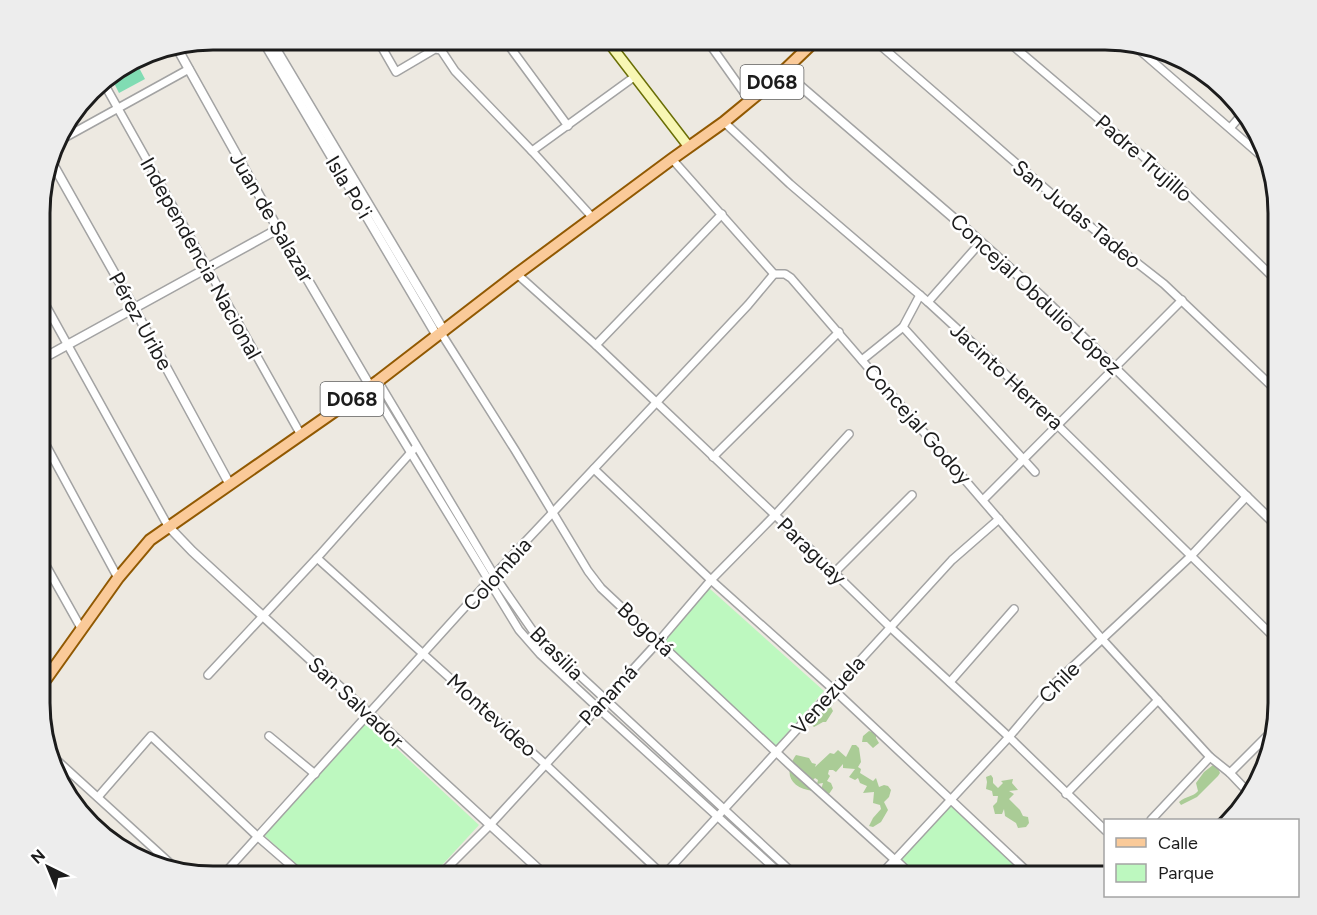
<svg xmlns="http://www.w3.org/2000/svg" width="1317" height="915" font-family="Figtree,sans-serif">
<style>
.forest{fill:#aacc96}
.park{fill:#bdf8bf}
.pitch{fill:#80dcb3}
.lines{fill:none;stroke-linecap:round;stroke-linejoin:round}
.minor-casing{stroke:#a3a3a3;stroke-width:10}
.tertiary-casing{stroke:#a3a3a3;stroke-width:11}
.secondary-casing{stroke:#6a6f06;stroke-width:12}
.primary-casing{stroke:#915902;stroke-width:14}
.minor{stroke:#fff;stroke-width:7}
.tertiary{stroke:#fff;stroke-width:8}
.secondary{stroke:#f8f7b4;stroke-width:9}
.primary{stroke:#faca99;stroke-width:10}
.labels{text-anchor:middle;dominant-baseline:central;stroke-width:5;stroke-linejoin:round;paint-order:stroke}
.shield{fill:#fff;stroke:#606060;stroke-width:1.5}
.shield-label{font-size:20px;font-weight:bold;fill:#1c1c1c}
.street-label{font-size:21px;fill:#1c1c1c;stroke:#fff}
.rim{fill:none;stroke:#1c1c1c;stroke-width:3}
</style>
<rect width="100%" height="100%" fill="#ede9e1"/>
<g class="forest">
<polygon points="831,702 834,703 831,707 833,711 826,722 823,722 814,727 811,724"/>
<polygon points="869,731 876,733 876,738 879,743 873,748 867,742 862,742 863,736"/>
<path d="M852 745H856L859 748 861 762 858 767 861 769 860 773 873 781 876 778 879 787 884 785 888 786 891 790 889 797 884 802 888 810 881 822 873 827 869 826 873 818 881 809 880 805 873 803 874 792 863 793 867 786 860 783 858 778 855 780 849 777 855 769 843 768V764L836 772 833 770H829L828 774 830 776 827 781 831 783 833 788 829 794 821 790 823 783 817 784 818 780 815 778 812 781 813 791C792 788 782 775 796 755L809 758 812 763 816 764 815 767 830 753 834 754 838 750 846 757Z"/>
<path d="M1213 765 1217 766 1220 773 1218 776 1197 797 1181 805 1179 802C1186 796 1193 797 1198 791L1196 783 1204 772Z"/>
<polygon points="991,775 993,778 993,783 998,788 1003,783 1001,781 1013,779 1012,783 1018,790 1009,791 1014,794 1009,799 1020,810 1023,816 1028,817 1029,823 1026,827 1018,828 1016,823 1005,816 1004,809 1002,814 995,814 993,806 997,802 998,796 993,796 992,791 986,789 987,782 986,777"/>
</g>
<g class="park">
<polygon points="709,588 824,691 775,747 661,643"/>
<polygon points="366,720 479,825 432,876 308,876 264,835"/>
<polygon points="952,805 1028,876 919,876 901,860"/>
</g>
<polygon class="pitch" points="137,64 145,79 119,93 111,77"/>
<g class="lines">
<defs>
<g id="minor">
<polyline points="377,39 396,72 435,49 441,50 455,71 532,151 593,218"/>
<polyline points="504,39 568,126"/>
<polyline points="706,39 750,101"/>
<polyline points="873,39 1077,216 1164,284 1278,392"/>
<polyline points="1005,39 1186,193 1278,282"/>
<polyline points="1136,47 1265,159"/>
<polyline points="102,80 301,435"/>
<polyline points="724,122 790,184 928,302 991,360 1278,641"/>
<polyline points="1231,127 1243,113"/>
<polyline points="55,143 189,69"/>
<polyline points="532,151 634,77"/>
<polyline points="672,159 774,274 785,274 791,278 1102,639 1210,757 1230,773 1248,792"/>
<polyline points="517,274 596,345 775,515 890,627 1009,737 1106,831"/>
<polyline points="40,295 168,526"/>
<polyline points="928,302 981,242"/>
<polyline points="903,327 1035,472"/>
<polyline points="441,333 515,450 588,571 601,588 792,767 895,860 1009,737 1053,685 1190,557 1247,496"/>
<polyline points="596,345 722,214"/>
<polyline points="862,360 903,327 920,295"/>
<polyline points="378,381 494,575 535,634 796,876"/>
<polyline points="370,386 519,630 540,654 597,707 783,876"/>
<polyline points="40,434 118,578"/>
<polyline points="713,457 839,332"/>
<polyline points="594,469 711,580 833,689 1032,876"/>
<polyline points="983,500 1182,300"/>
<polyline points="40,555 81,628"/>
<polyline points="317,558 545,764 664,876"/>
<polyline points="834,573 912,495"/>
<polyline points="208,675 317,558 414,449"/>
<polyline points="950,682 1014,609"/>
<polyline points="269,736 315,774"/>
<polyline points="50,754 172,865"/>
<polyline points="1230,773 1270,733"/>
<polyline points="1066,794 1158,700"/>
<polyline points="98,797 151,736 257,836 303,876"/>
<polyline points="1151,820 1210,757"/>
<polyline points="222,876 494,575 748,305 774,274"/>
<polyline points="439,876 490,825 659,641 711,580 775,515 849,434"/>
<polyline points="663,876 952,560 999,519"/>
<polyline points="1100,876 1106,870"/>
</g>
<g id="tertiary">
<polyline points="262,39 437,336"/>
<polyline points="270,39 444,331"/>
<polyline points="176,46 278,229 370,386"/>
<polyline points="784,72 963,226 1040,295 1278,527"/>
<polyline points="50,159 134,308 229,483"/>
<polyline points="40,360 278,229"/>
<polyline points="168,526 192,551 546,876"/>
<polyline points="40,669 46,679"/>
<polyline points="880,876 895,860 912,876"/>
</g>
<polyline id="secondary" points="606,39 689,147"/>
<polyline id="primary" points="46,679 118,578 150,540 378,381 517,274 672,159 724,122 770,84 817,39"/>
</defs>
<use href="#minor" class="minor-casing"/>
<use href="#tertiary" class="tertiary-casing"/>
<use href="#secondary" class="secondary-casing"/>
<use href="#primary" class="primary-casing"/>
<use href="#minor" class="minor"/>
<use href="#tertiary" class="tertiary"/>
<use href="#secondary" class="secondary"/>
<use href="#primary" class="primary"/>
</g>
<g class="labels">
<g class="shield">
<rect x="740.5" y="65" width="63" height="34" rx="4.5"/>
<rect x="320.5" y="382" width="63" height="34" rx="4.5"/>
</g>
<g class="shield-label">
<text x="772" y="82">D068</text>
<text x="352" y="399">D068</text>
</g>
<g class="street-label">
<text transform="translate(1144 158) rotate(41)">Padre Trujillo</text>
<text transform="translate(349 187) rotate(59)">Isla Po'i</text>
<text transform="translate(1077 214) rotate(39)">San Judas Tadeo</text>
<text transform="translate(272 217) rotate(60)">Juan de Salazar</text>
<text transform="translate(201 258) rotate(61)">Independencia Nacional</text>
<text transform="translate(1036 294) rotate(43)">Concejal Obdulio López</text>
<text transform="translate(141 321) rotate(61)">Pérez Uribe</text>
<text transform="translate(1007 376) rotate(43)">Jacinto Herrera</text>
<text transform="translate(918 424) rotate(49)">Concejal Godoy</text>
<text transform="translate(812 551) rotate(44)">Paraguay</text>
<text transform="translate(497 574) rotate(-48)">Colombia</text>
<text transform="translate(646 629) rotate(43)">Bogotá</text>
<text transform="translate(557 653) rotate(45)">Brasilia</text>
<text transform="translate(1059 682) rotate(-46)">Chile</text>
<text transform="translate(608 695) rotate(-47)">Panamá</text>
<text transform="translate(828 695) rotate(-48)">Venezuela</text>
<text transform="translate(356 702) rotate(43)">San Salvador</text>
<text transform="translate(492 715) rotate(42)">Montevideo</text>
</g>
</g>
<path d="M0 0H1317V915H0ZM213 50H1105A163 163 0 0 1 1268 213V703A163 163 0 0 1 1105 866H213A163 163 0 0 1 50 703V213A163 163 0 0 1 213 50Z" fill="#ededed" fill-rule="evenodd"/>
<path class="rim" d="M213 50H1105A163 163 0 0 1 1268 213V703A163 163 0 0 1 1105 866H213A163 163 0 0 1 50 703V213A163 163 0 0 1 213 50Z"/>
<rect x="1104" y="819" width="195" height="78" fill="#ffffff" stroke="#a4a4a4" stroke-width="1.5"/>
<rect x="1116" y="838" width="30" height="9" fill="#faca99" stroke="#a4a4a4" stroke-width="1.5"/>
<text x="1158" y="849" font-size="18" fill="#1c1c1c">Calle</text>
<rect x="1116" y="864" width="30" height="18" fill="#bdf8bf" stroke="#a4a4a4" stroke-width="1.5"/>
<text x="1158" y="879" font-size="18" fill="#1c1c1c">Parque</text>
<g transform="translate(48 867) rotate(317)" stroke="#ffffff" stroke-width="4.5" paint-order="stroke">
<path d="M0-4.5L10 22L0 15L-10 22Z" fill="#1c1c1c"/>
<text y="-9" font-size="16" font-weight="bold" text-anchor="middle" fill="#1c1c1c">N</text>
</g>
</svg>
